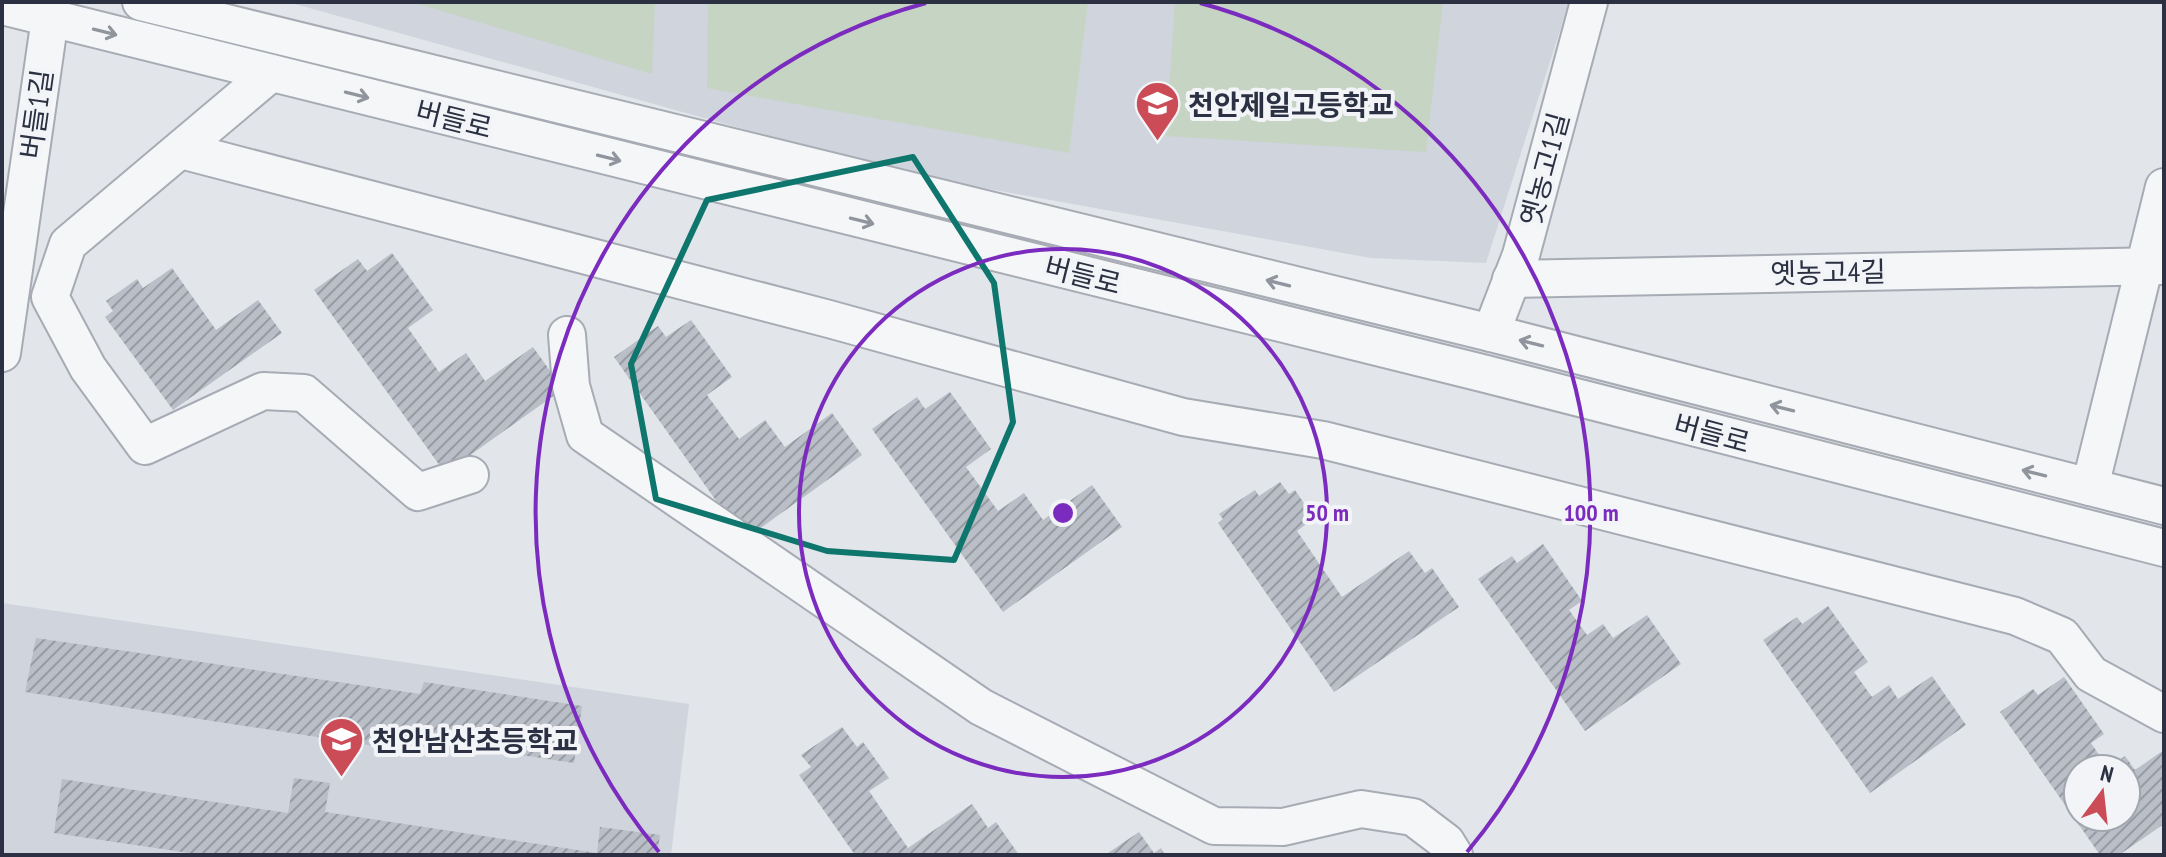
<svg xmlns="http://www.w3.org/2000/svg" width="2166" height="857" font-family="'PT Sans Narrow','Noto Sans KR',sans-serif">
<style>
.built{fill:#d0d4dc}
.green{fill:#c6d4c3}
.building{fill:url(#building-hatch);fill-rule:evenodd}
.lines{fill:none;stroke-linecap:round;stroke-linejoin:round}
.minor-casing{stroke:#a7abb4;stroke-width:40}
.minor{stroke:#f5f6f8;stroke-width:36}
.oneway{stroke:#90949d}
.marked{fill:none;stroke:#0f766e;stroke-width:6;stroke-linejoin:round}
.ring{fill:none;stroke:#7b2cbf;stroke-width:4}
.labels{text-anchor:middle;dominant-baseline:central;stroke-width:8;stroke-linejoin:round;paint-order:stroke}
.poi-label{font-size:28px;font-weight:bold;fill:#2b3142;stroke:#f2f4f7;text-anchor:start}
.street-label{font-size:28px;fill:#2b3142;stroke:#f2f4f7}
.centre{fill:#7b2cbf;stroke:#f2f4f7;stroke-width:4}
.ring-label{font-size:24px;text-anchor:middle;font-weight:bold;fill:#7b2cbf;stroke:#f2f4f7;stroke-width:8;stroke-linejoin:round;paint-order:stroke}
</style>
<defs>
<pattern id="building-hatch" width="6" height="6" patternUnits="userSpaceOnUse" patternTransform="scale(2)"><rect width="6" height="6" fill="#b9bec7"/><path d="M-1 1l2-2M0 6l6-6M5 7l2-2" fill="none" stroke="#979ba3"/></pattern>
</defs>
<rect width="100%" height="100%" fill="#e2e5ea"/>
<g class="built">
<polygon points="288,2 1569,2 1486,263 1371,258 901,173"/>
<polygon points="2,603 689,704 671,855 2,855"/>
</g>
<g class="green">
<polygon points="412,2 655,2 652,74"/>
<polygon points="708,2 1088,2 1069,153 707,88"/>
<polygon points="1175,2 1443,2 1426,152 1166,136"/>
</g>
<g class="building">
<polygon points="392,253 433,310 408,328 439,372 466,353 485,381 533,347 563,389 445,473 314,290 358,259 367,271"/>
<polygon points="172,268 216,330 258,300 282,333 173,410 105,317 113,311 106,301 137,279 143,288"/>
<polygon points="691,320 732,377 707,395 739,439 765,420 785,447 832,413 862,455 744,540 614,357 658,326 666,337"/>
<polygon points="950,392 991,449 966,467 998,511 1024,493 1043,520 1092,485 1122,527 1003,612 872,429 917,397 925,409"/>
<polygon points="1280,482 1289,494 1295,490 1314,518 1297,531 1342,597 1409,551 1425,573 1432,568 1459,607 1334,692 1218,523 1223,519 1219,514 1255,490 1259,496"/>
<polygon points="1543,544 1582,601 1569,610 1587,635 1603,624 1613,638 1647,615 1681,664 1585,731 1478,579 1512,556 1517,563"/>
<polygon points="1828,606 1868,662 1854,672 1872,697 1889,685 1898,699 1932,676 1966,725 1870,793 1763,640 1797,617 1802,624"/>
<polygon points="36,638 420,694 424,682 582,706 574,763 434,742 433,755 25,692"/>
<path d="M2064 677 2104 734 2091 743 2108 768 2125 756 2135 770 2164 750V824L2119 855H2100L2000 712 2033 689 2038 695ZM2078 769H2126V817H2078Z"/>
<polygon points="842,727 857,747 863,742 889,778 869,791 908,848 972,804 988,828 996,822 1019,855 855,855 799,775 811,767 801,755"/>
<polygon points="294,778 330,783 325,812 597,853 600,827 660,835 657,855 203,855 54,833 62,779 288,813"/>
<polygon points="1139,832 1154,853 1161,848 1165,855 1105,855"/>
</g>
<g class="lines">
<defs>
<g id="minor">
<polyline points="141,2 1491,333 2164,506"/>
<polyline points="2,6 1486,374 2164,548"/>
<polyline points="271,73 68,244 50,297 88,368 145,446 263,391 304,393 418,492 470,475"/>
<polyline points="181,150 829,319 1183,417 1323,440 2015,616 2062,636 2091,674 2164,714"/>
<polyline points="1511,279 2164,266"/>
<polyline points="1491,333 1521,255 1589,2"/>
<polyline points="567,335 571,386 585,435 981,707 1214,826 1283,827 1361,809 1413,817 1446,842 1454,855"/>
<polyline points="2,353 50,18"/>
<polyline points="2090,487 2164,187"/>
</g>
</defs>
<use href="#minor" class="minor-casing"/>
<use href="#minor" class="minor"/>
</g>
<defs><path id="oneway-shaft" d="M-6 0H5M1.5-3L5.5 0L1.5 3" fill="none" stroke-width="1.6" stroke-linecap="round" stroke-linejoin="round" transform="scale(2)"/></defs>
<g class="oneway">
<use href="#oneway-shaft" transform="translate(105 32) rotate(14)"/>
<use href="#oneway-shaft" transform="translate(357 95) rotate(14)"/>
<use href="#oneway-shaft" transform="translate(609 158) rotate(14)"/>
<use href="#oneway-shaft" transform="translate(862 221) rotate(14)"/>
<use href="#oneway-shaft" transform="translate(1278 283) rotate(-166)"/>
<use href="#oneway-shaft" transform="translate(1531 343) rotate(-166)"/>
<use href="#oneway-shaft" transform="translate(1782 408) rotate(-166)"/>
<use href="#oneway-shaft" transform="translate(2034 473) rotate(-166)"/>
</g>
<path class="marked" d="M913 157 994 283 1013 422 954 560 827 551 656 499 631 364 707 200Z"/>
<g class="ring">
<circle cx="1063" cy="513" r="264"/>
<path d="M659 852A528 528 0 0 1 926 3M1200 3A528 528 0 0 1 1467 852"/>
</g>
<defs>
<symbol id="school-pin" viewBox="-11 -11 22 30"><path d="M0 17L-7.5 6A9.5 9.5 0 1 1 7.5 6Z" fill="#cb4b56" stroke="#f2f4f7"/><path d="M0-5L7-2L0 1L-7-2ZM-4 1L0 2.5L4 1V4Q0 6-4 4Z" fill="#fff"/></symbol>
</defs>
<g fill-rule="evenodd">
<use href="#school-pin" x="1132" y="78" width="51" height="69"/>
<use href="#school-pin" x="316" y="714" width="51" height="69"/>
</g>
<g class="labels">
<g class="poi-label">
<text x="1188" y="104">천안제일고등학교</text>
<text x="372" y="740">천안남산초등학교</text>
</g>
<g class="street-label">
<text transform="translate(36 114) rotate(-82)">버들1길</text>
<text transform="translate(454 119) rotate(14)">버들로</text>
<text transform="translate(1544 169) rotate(-75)">옛농고1길</text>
<text transform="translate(1828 272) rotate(-1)">옛농고4길</text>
<text transform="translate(1083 275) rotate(14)">버들로</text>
<text transform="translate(1712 433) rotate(15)">버들로</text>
</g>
</g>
<circle cx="1063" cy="513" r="12" class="centre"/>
<g class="ring-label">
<text x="1327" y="521">50 m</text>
<text x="1591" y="521">100 m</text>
</g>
<rect width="2166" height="857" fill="none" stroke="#2b3142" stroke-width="8"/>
<g transform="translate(2102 793) rotate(15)"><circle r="38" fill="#f2f4f7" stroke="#a2a6af" stroke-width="2"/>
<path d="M0-6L14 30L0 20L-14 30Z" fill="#cb4b56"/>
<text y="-12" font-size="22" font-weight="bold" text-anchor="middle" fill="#2b3142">N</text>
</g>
</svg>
